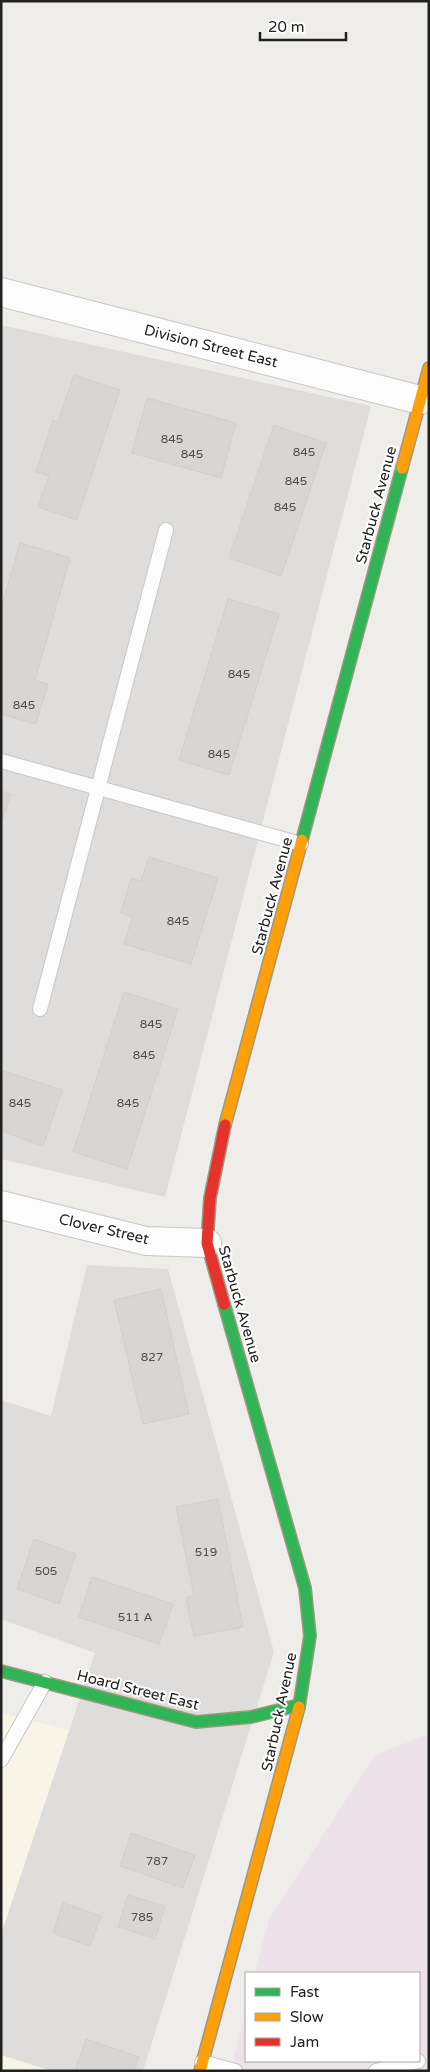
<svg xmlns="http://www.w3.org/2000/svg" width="430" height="2072" font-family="'Varela Round',sans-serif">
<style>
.residential{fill:#dedddb}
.industrial{fill:#ede2e9}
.education{fill:#f8f5e6}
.building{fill:#d8d5d2;stroke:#d2cecb}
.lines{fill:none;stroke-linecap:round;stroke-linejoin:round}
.lane-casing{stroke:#c8c7c6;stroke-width:16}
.street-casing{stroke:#c8c7c6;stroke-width:30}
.fast-casing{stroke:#9a9a80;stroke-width:14}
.slow-casing{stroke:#9a9a80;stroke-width:14}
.jam-casing{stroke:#9a9a80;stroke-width:14}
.lane{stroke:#fdfcfc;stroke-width:14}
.street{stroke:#fdfcfc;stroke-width:28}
.fast{stroke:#30b455;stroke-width:11}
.slow{stroke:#ff9f0a;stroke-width:11}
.jam{stroke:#e5322d;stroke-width:11}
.labels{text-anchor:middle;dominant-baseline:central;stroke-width:4;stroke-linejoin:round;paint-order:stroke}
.number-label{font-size:12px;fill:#4f4e4d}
.street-label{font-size:15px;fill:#212121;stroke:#fff}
</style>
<rect width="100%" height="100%" fill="#efedea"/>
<g class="residential">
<polygon points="1,325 371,406 165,1197 1,1159"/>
<polygon points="87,1265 168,1269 274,1652 143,2071 51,2071 1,2055 1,1934 95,1653 1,1619 1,1400 51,1416"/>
</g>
<polygon class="industrial" points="429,1734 429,2071 231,2071 246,2009 246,2061 419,2061 419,1973 255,1973 269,1919 375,1755"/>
<g class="education">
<polygon points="1,1713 69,1730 1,1934"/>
<polygon points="1,2055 51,2071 1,2071"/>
</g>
<g class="building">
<polygon points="74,375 120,390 77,520 38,507 49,476 36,472 53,420 58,422"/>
<polygon points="147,398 236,423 221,478 132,453"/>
<polygon points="274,425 326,443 281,576 229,558"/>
<polygon points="20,543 70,558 35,680 48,684 36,724 1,714 1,608"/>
<polygon points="228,599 279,614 229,775 179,760"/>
<polygon points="1,791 11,794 1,823"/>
<polygon points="149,857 218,878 191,964 124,944 132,917 121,913 131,878 141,881"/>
<polygon points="124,992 178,1009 127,1169 73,1152"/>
<polygon points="1,1070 62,1090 43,1146 1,1131"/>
<polygon points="161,1289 189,1414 143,1424 114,1300"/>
<polygon points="218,1499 243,1627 194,1636 186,1598 194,1596 176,1507"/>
<polygon points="34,1539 76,1554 59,1604 17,1589"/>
<polygon points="92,1577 173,1604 159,1644 79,1617"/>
<polygon points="131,1833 195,1855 183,1888 120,1866"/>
<polygon points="128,1895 165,1906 155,1939 118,1927"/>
<polygon points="63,1903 101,1916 90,1946 53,1933"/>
<polygon points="86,2039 139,2057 134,2071 75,2071"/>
</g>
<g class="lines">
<defs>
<g id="lane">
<polyline points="1,761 301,844"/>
<polyline points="40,1009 166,530"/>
<polyline points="1,1760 45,1682"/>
<polyline points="202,2062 235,2071"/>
<polyline points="376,2071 418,2061"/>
</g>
<g id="street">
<polyline points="1,292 420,400"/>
<polyline points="1,1205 146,1241 207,1243"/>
</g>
<g id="fast">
<polyline points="302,840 402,468"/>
<polyline points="224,1304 305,1588 310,1636 299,1707"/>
<polyline points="1,1671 196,1722 251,1717 299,1705"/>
</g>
<g id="slow">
<polyline points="402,468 429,368"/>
<polyline points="225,1125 302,840"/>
<polyline points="200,2071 299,1707"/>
</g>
<polyline id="jam" points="224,1304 207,1243 210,1198 225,1125"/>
</defs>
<use href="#lane" class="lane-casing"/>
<use href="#street" class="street-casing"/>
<use href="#fast" class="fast-casing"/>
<use href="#slow" class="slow-casing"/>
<use href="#jam" class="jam-casing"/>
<use href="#lane" class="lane"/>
<use href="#street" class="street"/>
<use href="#fast" class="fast"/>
<use href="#slow" class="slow"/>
<use href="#jam" class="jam"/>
</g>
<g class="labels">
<g class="number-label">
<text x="172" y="439">845</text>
<text x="304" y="452">845</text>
<text x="192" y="454">845</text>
<text x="296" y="481">845</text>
<text x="285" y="507">845</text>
<text x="239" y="674">845</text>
<text x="24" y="705">845</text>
<text x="219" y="754">845</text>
<text x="178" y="921">845</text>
<text x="151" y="1024">845</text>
<text x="144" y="1055">845</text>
<text x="20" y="1103">845</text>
<text x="128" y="1103">845</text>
<text x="152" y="1357">827</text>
<text x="206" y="1552">519</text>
<text x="46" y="1571">505</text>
<text x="135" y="1617">511 A</text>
<text x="157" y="1861">787</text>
<text x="142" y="1917">785</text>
</g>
<g class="street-label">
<text transform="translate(211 346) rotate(14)">Division Street East</text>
<text transform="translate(376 505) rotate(-75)">Starbuck Avenue</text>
<text transform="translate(272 896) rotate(-75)">Starbuck Avenue</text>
<text transform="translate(104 1229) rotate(13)">Clover Street</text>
<text transform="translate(240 1304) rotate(74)">Starbuck Avenue</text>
<text transform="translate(138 1690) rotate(14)">Hoard Street East</text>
<text transform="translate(279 1712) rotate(-78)">Starbuck Avenue</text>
</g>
</g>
<rect width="430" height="2072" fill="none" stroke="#212121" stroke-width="5"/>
<rect x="245" y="1972" width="175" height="90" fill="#ffffff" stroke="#a6a6a6"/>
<rect x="255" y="1988" width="25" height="8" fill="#30b455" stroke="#a6a6a6"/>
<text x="290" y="1997" font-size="15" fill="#212121">Fast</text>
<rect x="255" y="2013" width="25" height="8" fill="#ff9f0a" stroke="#a6a6a6"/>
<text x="290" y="2022" font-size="15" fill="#212121">Slow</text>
<rect x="255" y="2038" width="25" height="8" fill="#e5322d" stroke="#a6a6a6"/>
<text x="290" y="2047" font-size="15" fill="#212121">Jam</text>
<path d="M260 32v8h86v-8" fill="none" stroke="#212121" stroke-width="2.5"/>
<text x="268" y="32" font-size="15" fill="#212121" stroke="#ffffff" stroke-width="4" paint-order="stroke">20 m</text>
</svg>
